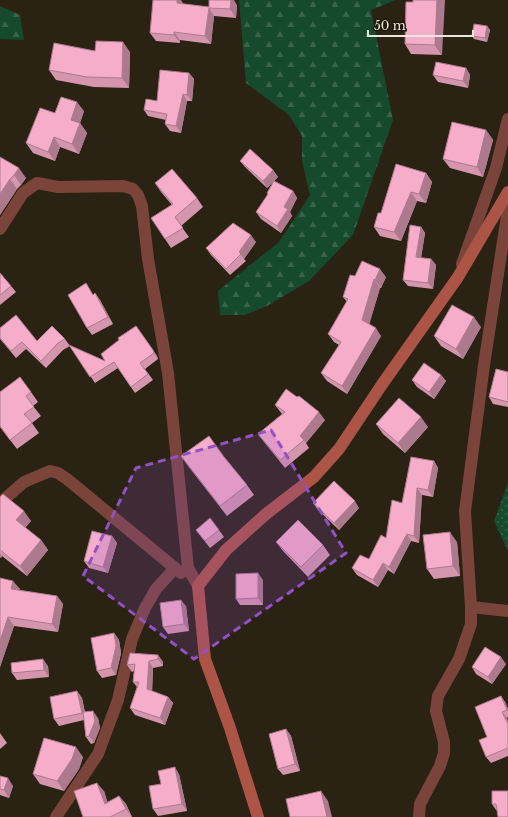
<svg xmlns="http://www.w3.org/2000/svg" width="508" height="817" font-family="'Libre Baskerville',serif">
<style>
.grass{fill:url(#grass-dots)}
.forest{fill:url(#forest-firs)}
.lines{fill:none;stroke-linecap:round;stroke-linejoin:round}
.minor{stroke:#7b443a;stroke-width:12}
.secondary{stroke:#ac5445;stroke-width:12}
.wall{fill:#d495ad}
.shaded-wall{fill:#ac798d}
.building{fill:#f6adc9;stroke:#ac798d}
.marked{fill:#9251c5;fill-opacity:0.2;stroke:#9251c5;stroke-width:3;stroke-dasharray:8 5;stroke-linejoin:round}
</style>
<defs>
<pattern id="grass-dots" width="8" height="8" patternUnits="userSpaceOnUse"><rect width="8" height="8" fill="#164a2c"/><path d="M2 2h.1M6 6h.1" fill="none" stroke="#38644a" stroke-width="1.8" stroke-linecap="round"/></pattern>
<pattern id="forest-firs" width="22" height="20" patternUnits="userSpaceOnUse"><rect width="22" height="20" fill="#164a2c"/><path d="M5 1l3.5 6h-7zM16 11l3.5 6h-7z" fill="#38644a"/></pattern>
</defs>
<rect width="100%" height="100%" fill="#2a2212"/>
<polygon class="grass" points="508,483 508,551 494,521"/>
<g class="forest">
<polygon points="239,0 396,0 371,10 393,120 353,235 309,281 267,306 245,315 220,315 218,291 279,242 310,195 302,161 302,136 289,115 246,83"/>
<polygon points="0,6 20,15 24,40 0,39"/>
</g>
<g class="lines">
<g class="minor">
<polyline points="0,229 23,193 37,183 58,187 123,186 133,189 138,195 142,206 148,259 168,373 188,568 198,586"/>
<polyline points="462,264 496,168 508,119"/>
<polyline points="0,503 24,482 50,471 58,473 67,479 181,573"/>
<polyline points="471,607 508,611"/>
<polyline points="56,817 98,754 118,700 132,639 145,608 156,589 175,568"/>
<polyline points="419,817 420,804 440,766 444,753 444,742 436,711 438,696 459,659 471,624 471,607 465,511 484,365 508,209"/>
</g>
<polyline class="secondary" points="258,817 230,728 205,659 198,586 226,550 266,514 314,477 339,449 383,383 458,277 508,192"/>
</g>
<g class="wall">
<polygon points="406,2 442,55 411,54 405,44"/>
<polygon points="183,3 183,4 209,7 237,5 236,18 214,16 211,44 180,40 180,43 156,41 150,33"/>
<polygon points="487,26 490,30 487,42 474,39 472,36"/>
<polygon points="95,51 130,52 129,88 94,87 56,80 49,70"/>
<polygon points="466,68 470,75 468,88 438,82 433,75"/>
<polygon points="189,73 194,79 192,101 187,101 181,133 170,131 165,124 166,120 148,116 144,110 157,101"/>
<polygon points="84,111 80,123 87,133 79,154 60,147 55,161 33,153 26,143 55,113"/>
<polygon points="486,130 493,140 483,177 450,168 443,159"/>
<polygon points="0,157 26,178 21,185 17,189 0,215"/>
<polygon points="240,161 273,170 278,177 274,181 293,191 297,198 290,212 292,216 281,233 261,219 256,212 268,195 267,193 273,182 267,188 245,167"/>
<polygon points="426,173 432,182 426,203 417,201 401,241 380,236 374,227"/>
<polygon points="155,183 197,198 203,207 181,226 189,237 171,248 165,239 172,205 161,192"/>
<polygon points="421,227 425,233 421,258 431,259 436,265 433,289 408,286 403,280"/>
<polygon points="256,242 244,259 246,261 230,275 211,255 206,248"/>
<polygon points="0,273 11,286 16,292 0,305"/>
<polygon points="355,276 386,277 381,288 380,288 369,324 381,336 347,394 327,381 321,373 339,345 334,342 328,334 347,302 343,297"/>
<polygon points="95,293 100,300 113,324 92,335 87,328 94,294"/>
<polygon points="136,326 157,356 158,359 145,369 153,380 135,393 118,368 95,383 70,346 63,350 46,368 26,349 16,358 0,339 0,328 37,341 65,339 70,346 105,361"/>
<polygon points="481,327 463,359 441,346 434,336"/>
<polygon points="508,372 508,407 493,404 489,397"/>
<polygon points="441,375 446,381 434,399 417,387 412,380"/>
<polygon points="0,392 31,392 38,402 33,406 41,416 32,423 39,433 17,449 0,427"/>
<polygon points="275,405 325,420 306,443 309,448 285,468 264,442 258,434 282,414"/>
<polygon points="376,424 428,427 405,453 383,434"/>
<polygon points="181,456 225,458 247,485 254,495 227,516 188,466"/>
<polygon points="434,461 438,468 433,497 422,495 419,543 411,541 394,574 388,570 378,587 357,575 352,568 369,559 386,538 402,503"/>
<polygon points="0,497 31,521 25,528 41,540 48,550 27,576 2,556 1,558 0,557"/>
<polygon points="313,503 359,508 339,530 318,510"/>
<polygon points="196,530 219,530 224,537 210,548"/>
<polygon points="112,536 117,543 108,573 89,568 84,561"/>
<polygon points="276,542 323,545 330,555 308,577 283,551"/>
<polygon points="457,542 460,576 434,579 427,569"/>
<polygon points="0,578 20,589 19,590 57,596 63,604 58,632 14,626 0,667"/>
<polygon points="263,580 263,605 240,605 236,599"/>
<polygon points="186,606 189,631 168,634 163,627"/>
<polygon points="114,633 119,640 121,653 116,675 102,678 97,671"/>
<polygon points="158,655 163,662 163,666 153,668 152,691 168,697 173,703 165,725 135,715 130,708 137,687 133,682 134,671 132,672 127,665"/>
<polygon points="506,664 492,684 476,674 472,667"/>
<polygon points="48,666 49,677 17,680 12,673"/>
<polygon points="77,691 82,698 85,712 98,718 100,728 94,743 91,744 86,737 84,720 59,726 54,719"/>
<polygon points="501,696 505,702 508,709 508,717 507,718 508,721 508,756 491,763 486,757 487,737"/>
<polygon points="286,729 291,736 300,771 283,775 278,769"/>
<polygon points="0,733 7,743 0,749"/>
<polygon points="83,757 79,769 64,791 40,784 33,774"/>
<polygon points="179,774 187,811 158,816 153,809 161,784"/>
<polygon points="0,776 13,786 9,798 0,795"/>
<polygon points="104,791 107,802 119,796 126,804 132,817 83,817"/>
<polygon points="508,791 497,810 496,810 492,804"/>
</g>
<g class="shaded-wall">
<polygon points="177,0 181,0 183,3 182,12 177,3"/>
<polygon points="231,0 234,0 237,5 236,18 230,9"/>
<polygon points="437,0 445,0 442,55 435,45"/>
<polygon points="209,8 214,16 211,44 205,36"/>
<polygon points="487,26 490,30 487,42 485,38"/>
<polygon points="174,32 180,40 180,43 174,35"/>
<polygon points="123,42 130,52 129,88 122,78"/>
<polygon points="466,68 470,75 468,88 463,81"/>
<polygon points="189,73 194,79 192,101 187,95"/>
<polygon points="183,94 187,101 181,133 176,126"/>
<polygon points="77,102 84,111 78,129 71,120"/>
<polygon points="80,123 87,133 79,154 72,144"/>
<polygon points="486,130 493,140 483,177 477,167"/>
<polygon points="54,137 60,147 55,161 48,152"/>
<polygon points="19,168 26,178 21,185 14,175"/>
<polygon points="273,170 278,177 267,188 263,181"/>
<polygon points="426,173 432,182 426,203 419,194"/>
<polygon points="10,179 17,189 0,215 0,194"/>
<polygon points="293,191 297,198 290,212 292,216 281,233 277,226 284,207"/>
<polygon points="411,192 417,201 401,241 394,232"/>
<polygon points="421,227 425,233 420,264 416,257"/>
<polygon points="251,235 256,242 244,259 239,252"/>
<polygon points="431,259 436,265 433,289 428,283"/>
<polygon points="380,269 386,277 381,288 375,280"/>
<polygon points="374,279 380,288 368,329 362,320"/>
<polygon points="95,293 100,300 113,324 108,317"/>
<polygon points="474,317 481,327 463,359 456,349"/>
<polygon points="376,328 381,336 347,394 342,386"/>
<polygon points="153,350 157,356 158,359 154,353"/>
<polygon points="441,375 446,381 434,399 429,392"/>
<polygon points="319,412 325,420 306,443 300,436"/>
<polygon points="421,417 428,427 405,453 398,443"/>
<polygon points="434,461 438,468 433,497 428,490"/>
<polygon points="417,488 422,495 419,543 414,536"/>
<polygon points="355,501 359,508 339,530 334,523"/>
<polygon points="24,511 31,521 23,530 16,520"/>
<polygon points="450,532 457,542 460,576 453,566"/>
<polygon points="407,534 411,541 394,574 389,567"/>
<polygon points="112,536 117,543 108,573 103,567"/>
<polygon points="41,540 48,550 27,576 20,566"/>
<polygon points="0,553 2,556 1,558 0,556"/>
<polygon points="383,563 388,570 378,587 373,580"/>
<polygon points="258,573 263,580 263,605 258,598"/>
<polygon points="13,581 20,589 18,598 11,589"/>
<polygon points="57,596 63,604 58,632 52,624"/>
<polygon points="181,600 186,606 189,631 184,624"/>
<polygon points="8,617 14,626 0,667 0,641"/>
<polygon points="114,633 119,640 121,653 116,675 111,668"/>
<polygon points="158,655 163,662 163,666 158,659"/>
<polygon points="501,657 506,664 492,684 488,677"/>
<polygon points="43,659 48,666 49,677 44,670"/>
<polygon points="149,661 153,668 152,696 147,689"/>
<polygon points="77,691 82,698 86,720 82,713"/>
<polygon points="501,696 505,702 508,709 508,712"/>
<polygon points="168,697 173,703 165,725 160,718"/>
<polygon points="93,711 98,718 100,728 94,743 89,736"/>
<polygon points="502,712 507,718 508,721 508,724"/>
<polygon points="286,729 291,736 300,771 295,764"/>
<polygon points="76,747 83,757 79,769 64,791 57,781"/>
<polygon points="175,767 179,774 187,811 182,804"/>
<polygon points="8,778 13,786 9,798 4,790"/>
<polygon points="97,783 104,791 111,812 105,804"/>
<polygon points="321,791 328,801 332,817 327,817"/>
<polygon points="119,796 126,804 132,817 126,809"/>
</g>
<g class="building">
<polygon points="153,0 177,0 177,3 209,7 209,0 231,0 230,9 209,8 205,36 174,32 174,35 150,33"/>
<polygon points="413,0 437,0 435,45 405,44 406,2 413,2"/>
<polygon points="474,24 487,26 485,38 472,36"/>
<polygon points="96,41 123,42 122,78 87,77 49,70 54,43 95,51"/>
<polygon points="436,62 466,68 463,81 433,75"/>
<polygon points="160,70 189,73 187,95 183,94 176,126 165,124 167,114 144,110 146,99 157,101"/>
<polygon points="61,97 77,102 71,120 80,123 72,144 54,137 48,152 26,143 40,108 55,113"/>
<polygon points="452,122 486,130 477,167 443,159"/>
<polygon points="250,149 273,170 263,181 240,161"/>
<polygon points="0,157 19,168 14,175 10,179 0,194"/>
<polygon points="396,164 426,173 419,194 411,192 394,232 374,227 378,213 381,213"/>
<polygon points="172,169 197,198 175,217 183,228 165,239 151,218 173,204 155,183"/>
<polygon points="274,181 293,191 284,207 288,209 277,226 256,212 268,194 267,193"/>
<polygon points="233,223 251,235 239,252 241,254 226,269 206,248"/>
<polygon points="410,225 421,227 416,257 431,259 428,283 403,280"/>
<polygon points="362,261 380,269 375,280 374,279 362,320 376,328 342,386 321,373 341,342 328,334 348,299 343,297 350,275 355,276"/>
<polygon points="0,273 11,286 0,295"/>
<polygon points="86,283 93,295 95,293 108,317 87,328 68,295"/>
<polygon points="452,305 474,317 456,349 434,336"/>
<polygon points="16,315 37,341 52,326 65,339 58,343 41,361 22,342 11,351 0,338 0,328"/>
<polygon points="136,326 153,350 154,353 140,363 148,374 131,387 114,362 90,377 69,345 105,361 101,354 119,340 118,338"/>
<polygon points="424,363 441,375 429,392 412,380"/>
<polygon points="496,369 508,372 508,402 489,397"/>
<polygon points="20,377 31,392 26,396 34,407 24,414 32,423 10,440 0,426 0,392"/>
<polygon points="286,389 297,397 299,396 319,412 300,436 304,440 280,460 258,434 285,412 275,405"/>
<polygon points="399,398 421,417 398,443 376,424"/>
<polygon points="209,436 224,457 247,485 220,506 181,456"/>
<polygon points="411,457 434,461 428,490 417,488 414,536 407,534 389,567 383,563 373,580 352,568 360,555 369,559 381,535 386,538 392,500 402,503"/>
<polygon points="334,481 355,501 334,523 313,503"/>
<polygon points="3,494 24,511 16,520 41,540 20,566 0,550 0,497"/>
<polygon points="210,518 219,530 205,541 196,530"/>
<polygon points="298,520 323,545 301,567 276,542"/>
<polygon points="92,531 112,536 103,567 84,561"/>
<polygon points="450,532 453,566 427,569 423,535"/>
<polygon points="258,573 258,598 236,599 236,574"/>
<polygon points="0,578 13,581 11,589 57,596 52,624 8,617 0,641"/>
<polygon points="181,600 184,624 163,627 160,603"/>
<polygon points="114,633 116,646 111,668 97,671 91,638"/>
<polygon points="485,647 501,657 488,677 472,667"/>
<polygon points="130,653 158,655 158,659 149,661 147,689 168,697 160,718 130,708 139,682 133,682 135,664 127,665"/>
<polygon points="43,659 44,670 12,673 11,663"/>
<polygon points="77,691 82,713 54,719 50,697"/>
<polygon points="501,696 507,710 502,712 508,724 508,748 486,757 479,740 487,737 475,707"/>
<polygon points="93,711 95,721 89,736 86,737 83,712"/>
<polygon points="286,729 295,764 278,769 269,734"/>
<polygon points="44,738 76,747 72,759 57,781 33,774"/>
<polygon points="175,767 182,804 153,809 149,786 161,784 158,771"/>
<polygon points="0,776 8,778 4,790 0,789"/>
<polygon points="97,783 105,804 119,796 126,809 110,817 83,817 74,791"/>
<polygon points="321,791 327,817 290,817 286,799"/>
<polygon points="492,791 508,791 508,817 498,817 496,804 492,804"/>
</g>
<path class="marked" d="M271 430 346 553 194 659 83 576 136 468Z"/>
<path d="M368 30v6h105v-6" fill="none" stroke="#ece7dd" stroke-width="2"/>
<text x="374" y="30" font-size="12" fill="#ece7dd" stroke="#201909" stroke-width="3" paint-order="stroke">50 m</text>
</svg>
